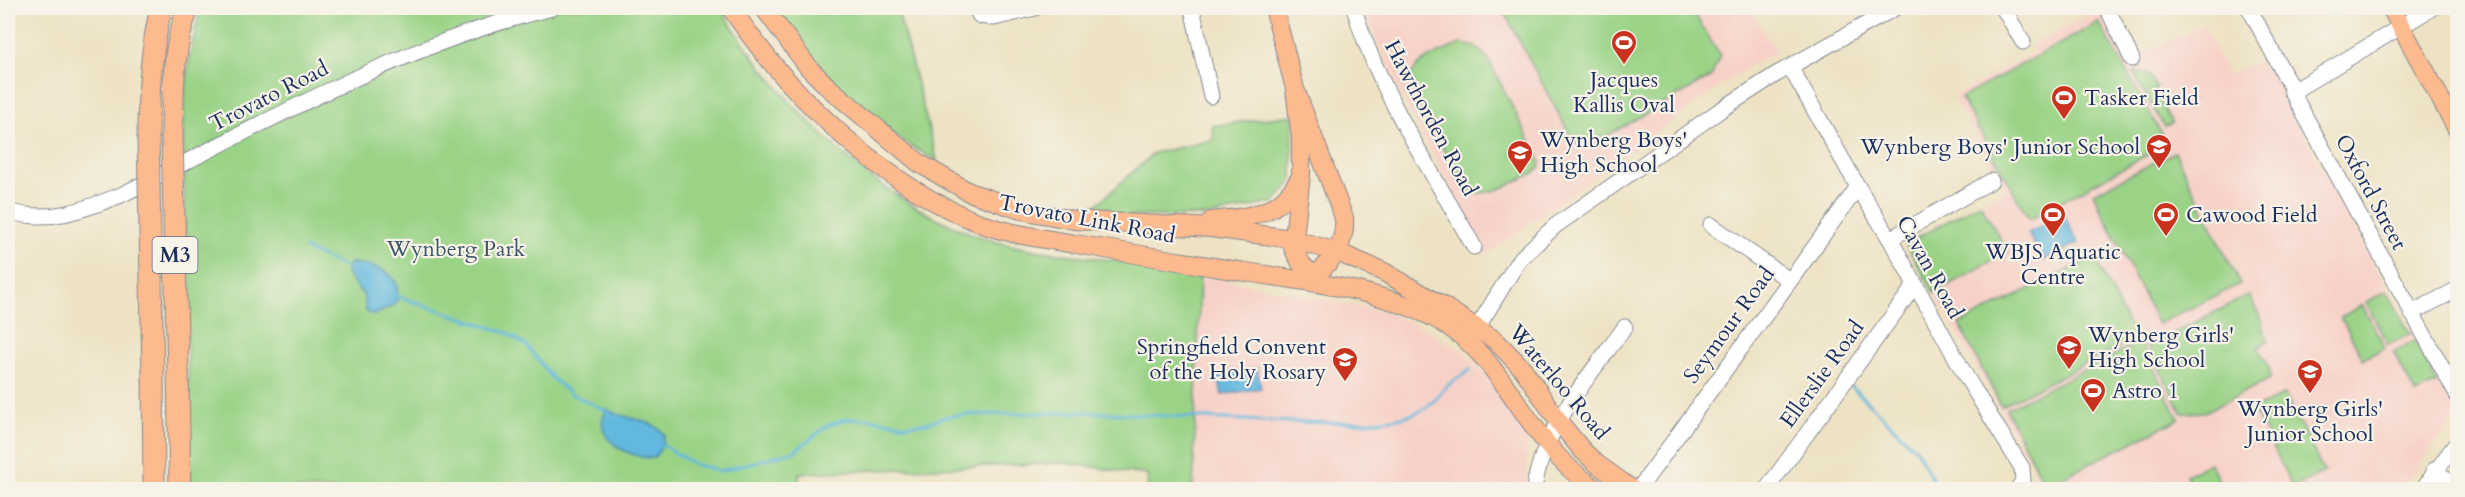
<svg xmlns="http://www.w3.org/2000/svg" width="2465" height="497" font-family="Cardo,serif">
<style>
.built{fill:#f7d1c8}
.green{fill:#9ad386;stroke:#5a8172;stroke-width:1.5}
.water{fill:#62b8de;stroke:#3e749e;stroke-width:1.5}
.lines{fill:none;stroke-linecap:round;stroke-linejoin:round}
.stream{stroke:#62b8de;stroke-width:3}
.minor-casing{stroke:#848890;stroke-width:17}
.major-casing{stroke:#848890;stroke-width:20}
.highway-casing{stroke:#848890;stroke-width:23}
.minor{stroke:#fff;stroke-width:15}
.major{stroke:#fcba8e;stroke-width:18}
.highway{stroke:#fcba8e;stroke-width:21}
.highway-bridge-casing{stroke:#848890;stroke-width:23;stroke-linecap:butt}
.highway-bridge{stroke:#fcba8e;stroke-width:21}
.labels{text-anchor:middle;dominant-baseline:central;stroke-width:4.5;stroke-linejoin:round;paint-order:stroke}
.shield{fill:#f7f3e8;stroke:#5d6a87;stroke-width:1.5}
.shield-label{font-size:21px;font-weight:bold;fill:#1b2f5e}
.poi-label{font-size:22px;fill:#1b2f5e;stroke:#f7f3e8;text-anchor:start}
.street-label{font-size:22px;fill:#1b2f5e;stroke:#f7f3e8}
.park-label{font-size:22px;fill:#3b5868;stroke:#f7f3e8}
</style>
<rect width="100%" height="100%" fill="#f7f3e8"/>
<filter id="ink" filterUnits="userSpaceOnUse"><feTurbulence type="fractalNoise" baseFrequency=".0167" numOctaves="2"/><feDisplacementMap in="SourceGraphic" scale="12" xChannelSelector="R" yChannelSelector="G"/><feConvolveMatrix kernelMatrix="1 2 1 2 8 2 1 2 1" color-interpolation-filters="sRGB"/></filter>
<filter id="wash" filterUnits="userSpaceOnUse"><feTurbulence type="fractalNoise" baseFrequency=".008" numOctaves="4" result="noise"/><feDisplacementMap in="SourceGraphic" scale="24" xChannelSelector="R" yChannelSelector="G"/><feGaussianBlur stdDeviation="1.35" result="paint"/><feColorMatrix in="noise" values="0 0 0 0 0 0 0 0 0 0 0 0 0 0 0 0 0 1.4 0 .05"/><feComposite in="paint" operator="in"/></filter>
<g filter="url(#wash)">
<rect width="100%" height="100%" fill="#ede2c3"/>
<g class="built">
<polygon points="1363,8 1748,8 1777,52 1754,63 1706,96 1486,255 1398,89"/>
<polygon points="2100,8 2126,62 2204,25 2228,75 2270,56 2285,87 2282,93 2284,97 2441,386 2443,385 2456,408 2454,420 2418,465 2403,489 2044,489 2045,488 1906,244 2005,189 1953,97 2035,52 2032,46"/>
<polygon points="1200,275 1382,311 1415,324 1464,352 1487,375 1528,434 1526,489 1193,490"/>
</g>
<g class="green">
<path d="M200 8H720C782 106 879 208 994 241 1025 250 1056 253 1088 257 1125 261 1162 269 1200 275L1193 489H1148L1147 475 1065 463 799 473 800 490 190 489 183 122 188 65Z"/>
<path d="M775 8H897L937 160C883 137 806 57 775 8Z"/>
<polygon points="1505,8 1691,8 1720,56 1711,77 1608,135 1578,144 1573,141 1504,12"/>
<polygon points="2099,22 2167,144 2029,219 1961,98"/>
<path d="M1461 44 1476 47 1488 59 1540 161 1539 167 1534 173C1513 182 1487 201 1463 189L1410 83C1410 60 1443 52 1461 44Z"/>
<polygon points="2134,71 2149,75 2157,89 2154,91 2172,123 2164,127 2138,82"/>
<polygon points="1293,115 1292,182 1274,202 1209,216 1128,216 1091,210 1154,153 1214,140 1212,126"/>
<polygon points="2175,152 2240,284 2158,324 2093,193"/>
<polygon points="1980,203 2008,252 1934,293 1906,244"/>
<polygon points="2094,257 2135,339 2001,406 1959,324"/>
<polygon points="2387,291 2410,334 2388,345 2366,302"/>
<polygon points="2249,295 2263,324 2261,325 2268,341 2258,347 2269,368 2270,379 2205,412 2182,413 2148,346"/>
<polygon points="2362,305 2385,348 2363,359 2341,317"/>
<polygon points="2415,341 2437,383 2416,394 2393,352"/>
<polygon points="2140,342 2179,419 2045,486 2006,409"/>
<polygon points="2285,394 2324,472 2293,488 2254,409"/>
<polygon points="2210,463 2219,481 2201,489 2193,489 2186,475"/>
</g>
<g class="water">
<polygon points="2064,215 2078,243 2043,261 2028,233"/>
<path d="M350 263C376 265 405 271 396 304L375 315 366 312 364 296 348 276 347 268Z"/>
<polygon points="1257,368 1261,388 1222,395 1218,375"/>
<path d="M607 409C625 421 649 416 664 434 663 445 661 450 653 458 629 458 589 438 607 409Z"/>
</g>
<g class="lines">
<g class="stream">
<polyline points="305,249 350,269"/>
<polyline points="397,296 507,333 527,346 552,378 571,394 609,412"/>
<polyline points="1852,387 1916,449 1938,490"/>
<path d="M1268 421C1304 422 1391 427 1420 411 1433 405 1438 395 1447 386 1454 380 1463 375 1470 370"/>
<polyline points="661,444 694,464 721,471 795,451 827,426 845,419 873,419 906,425 927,423 945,417 960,415 1087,412 1265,421"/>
</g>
</g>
</g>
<g filter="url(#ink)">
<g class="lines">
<defs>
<g id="minor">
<polyline points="975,8 980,16 994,18 1035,8"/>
<polyline points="1192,8 1211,96"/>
<path d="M1354 8C1378 91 1432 171 1474 247"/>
<polyline points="2003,8 2023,42"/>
<polyline points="2107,8 2132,59"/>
<polyline points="2249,8 2290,85 2292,92 2458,397"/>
<polyline points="1790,67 1858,187 1890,239 1967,378 2022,468 2023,481 2017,490"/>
<polyline points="2292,92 2432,8"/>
<path d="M8 211C48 224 83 210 121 195 261 125 399 45 552 8"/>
<polyline points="1711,225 1789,280"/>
<polyline points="1890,239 1991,181"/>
<polyline points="2411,313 2458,289"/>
<polyline points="1477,328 1519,260 1555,226 1719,111 1775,75 1895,8"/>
<polyline points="2434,470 2458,488"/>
<path d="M1534 490C1541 430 1591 374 1625 327"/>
<polyline points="1638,490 1858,187"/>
<polyline points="1766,490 1915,285"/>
<polyline points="2422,490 2458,441"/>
</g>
<g id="major">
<path d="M731 8C788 94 885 188 985 225 1014 235 1046 239 1076 244 1133 254 1190 263 1246 272 1309 282 1381 289 1438 320 1488 347 1513 402 1547 444 1561 462 1578 477 1597 490"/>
<polyline points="764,8 809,68 828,87 919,163 969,192 1021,210 1074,220 1211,228 1292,239 1337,252 1384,272 1446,308 1495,340 1523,369 1559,422 1583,451 1597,464 1633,490"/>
<path d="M1274 8 1295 89 1344 218C1346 243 1333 260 1315 276L1302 265 1293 248 1301 174V138L1295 89"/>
<polyline points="2391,8 2458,131"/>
<path d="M1211 221C1247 217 1279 216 1298 181"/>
</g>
<g id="highway">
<path d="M148 136C148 92 151 50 161 8"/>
<path d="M172 136C173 93 172 48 188 8"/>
<polyline points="153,373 154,490"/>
<polyline points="178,374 180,490"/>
</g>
</defs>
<use href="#minor" class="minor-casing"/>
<use href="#major" class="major-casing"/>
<use href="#highway" class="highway-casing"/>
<use href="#minor" class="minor"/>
<use href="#major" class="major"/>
<use href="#highway" class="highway"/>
<defs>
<g id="highway-bridge">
<polyline points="148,136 153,373"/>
<polyline points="172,136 178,374"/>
</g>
</defs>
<use href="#highway-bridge" class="highway-bridge-casing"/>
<use href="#highway-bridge" class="highway-bridge"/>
</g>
</g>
<defs>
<symbol id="stadium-pin" viewBox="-11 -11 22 30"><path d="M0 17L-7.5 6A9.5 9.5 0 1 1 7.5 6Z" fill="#c8321e" stroke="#f7f3e8"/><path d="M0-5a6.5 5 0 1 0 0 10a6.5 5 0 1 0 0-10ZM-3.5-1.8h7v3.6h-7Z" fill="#fff"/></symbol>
<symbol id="school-pin" viewBox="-11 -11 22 30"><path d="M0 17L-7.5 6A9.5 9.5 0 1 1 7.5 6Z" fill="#c8321e" stroke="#f7f3e8"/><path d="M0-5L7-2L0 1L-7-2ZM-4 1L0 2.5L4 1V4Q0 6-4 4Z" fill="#fff"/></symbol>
</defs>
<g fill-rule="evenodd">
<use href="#stadium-pin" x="1609" y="28" width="30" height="40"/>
<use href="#stadium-pin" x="2049" y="83" width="30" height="40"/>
<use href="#school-pin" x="2144" y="132" width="30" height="40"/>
<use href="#school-pin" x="1505" y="138" width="30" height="40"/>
<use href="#stadium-pin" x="2038" y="200" width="30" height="40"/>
<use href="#stadium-pin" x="2151" y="200" width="30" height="40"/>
<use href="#school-pin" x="2054" y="333" width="30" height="40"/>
<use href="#school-pin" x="1330" y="345" width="30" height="40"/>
<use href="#school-pin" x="2295" y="357" width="30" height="40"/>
<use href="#stadium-pin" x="2078" y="376" width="30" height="40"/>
</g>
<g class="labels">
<rect class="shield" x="152.5" y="237" width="45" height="36" rx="4.5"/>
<g class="shield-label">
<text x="175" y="255">M3</text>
</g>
<g class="poi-label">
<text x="1624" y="80" text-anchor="middle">Jacques<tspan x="1624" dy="25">Kallis Oval</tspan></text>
<text x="2084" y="98">Tasker Field</text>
<text x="1540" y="140">Wynberg Boys'<tspan x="1540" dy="25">High School</tspan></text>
<text x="2140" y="147" text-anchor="end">Wynberg Boys' Junior School</text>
<text x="2186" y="215">Cawood Field</text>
<text x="2053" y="252" text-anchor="middle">WBJS Aquatic<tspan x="2053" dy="25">Centre</tspan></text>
<text x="2088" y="335">Wynberg Girls'<tspan x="2088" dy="25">High School</tspan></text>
<text x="1326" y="347" text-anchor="end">Springfield Convent<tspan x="1326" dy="25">of the Holy Rosary</tspan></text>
<text x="2112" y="391">Astro 1</text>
<text x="2310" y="409" text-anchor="middle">Wynberg Girls'<tspan x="2310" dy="25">Junior School</tspan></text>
</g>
<g class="street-label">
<text transform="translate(269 96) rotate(-27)">Trovato Road</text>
<text transform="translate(1431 118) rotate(62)">Hawthorden Road</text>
<text transform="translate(2371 192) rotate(62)">Oxford Street</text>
<text transform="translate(1087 219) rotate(11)">Trovato Link Road</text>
<text transform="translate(1930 267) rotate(61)">Cavan Road</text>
<text transform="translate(1729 325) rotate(-54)">Seymour Road</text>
<text transform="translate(1822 374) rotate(-54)">Ellerslie Road</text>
<text transform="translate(1559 382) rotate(50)">Waterloo Road</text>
</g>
<g class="park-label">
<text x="456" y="249">Wynberg Park</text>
</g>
</g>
<rect width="2465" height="497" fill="none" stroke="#f7f3e8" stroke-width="30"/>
</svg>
